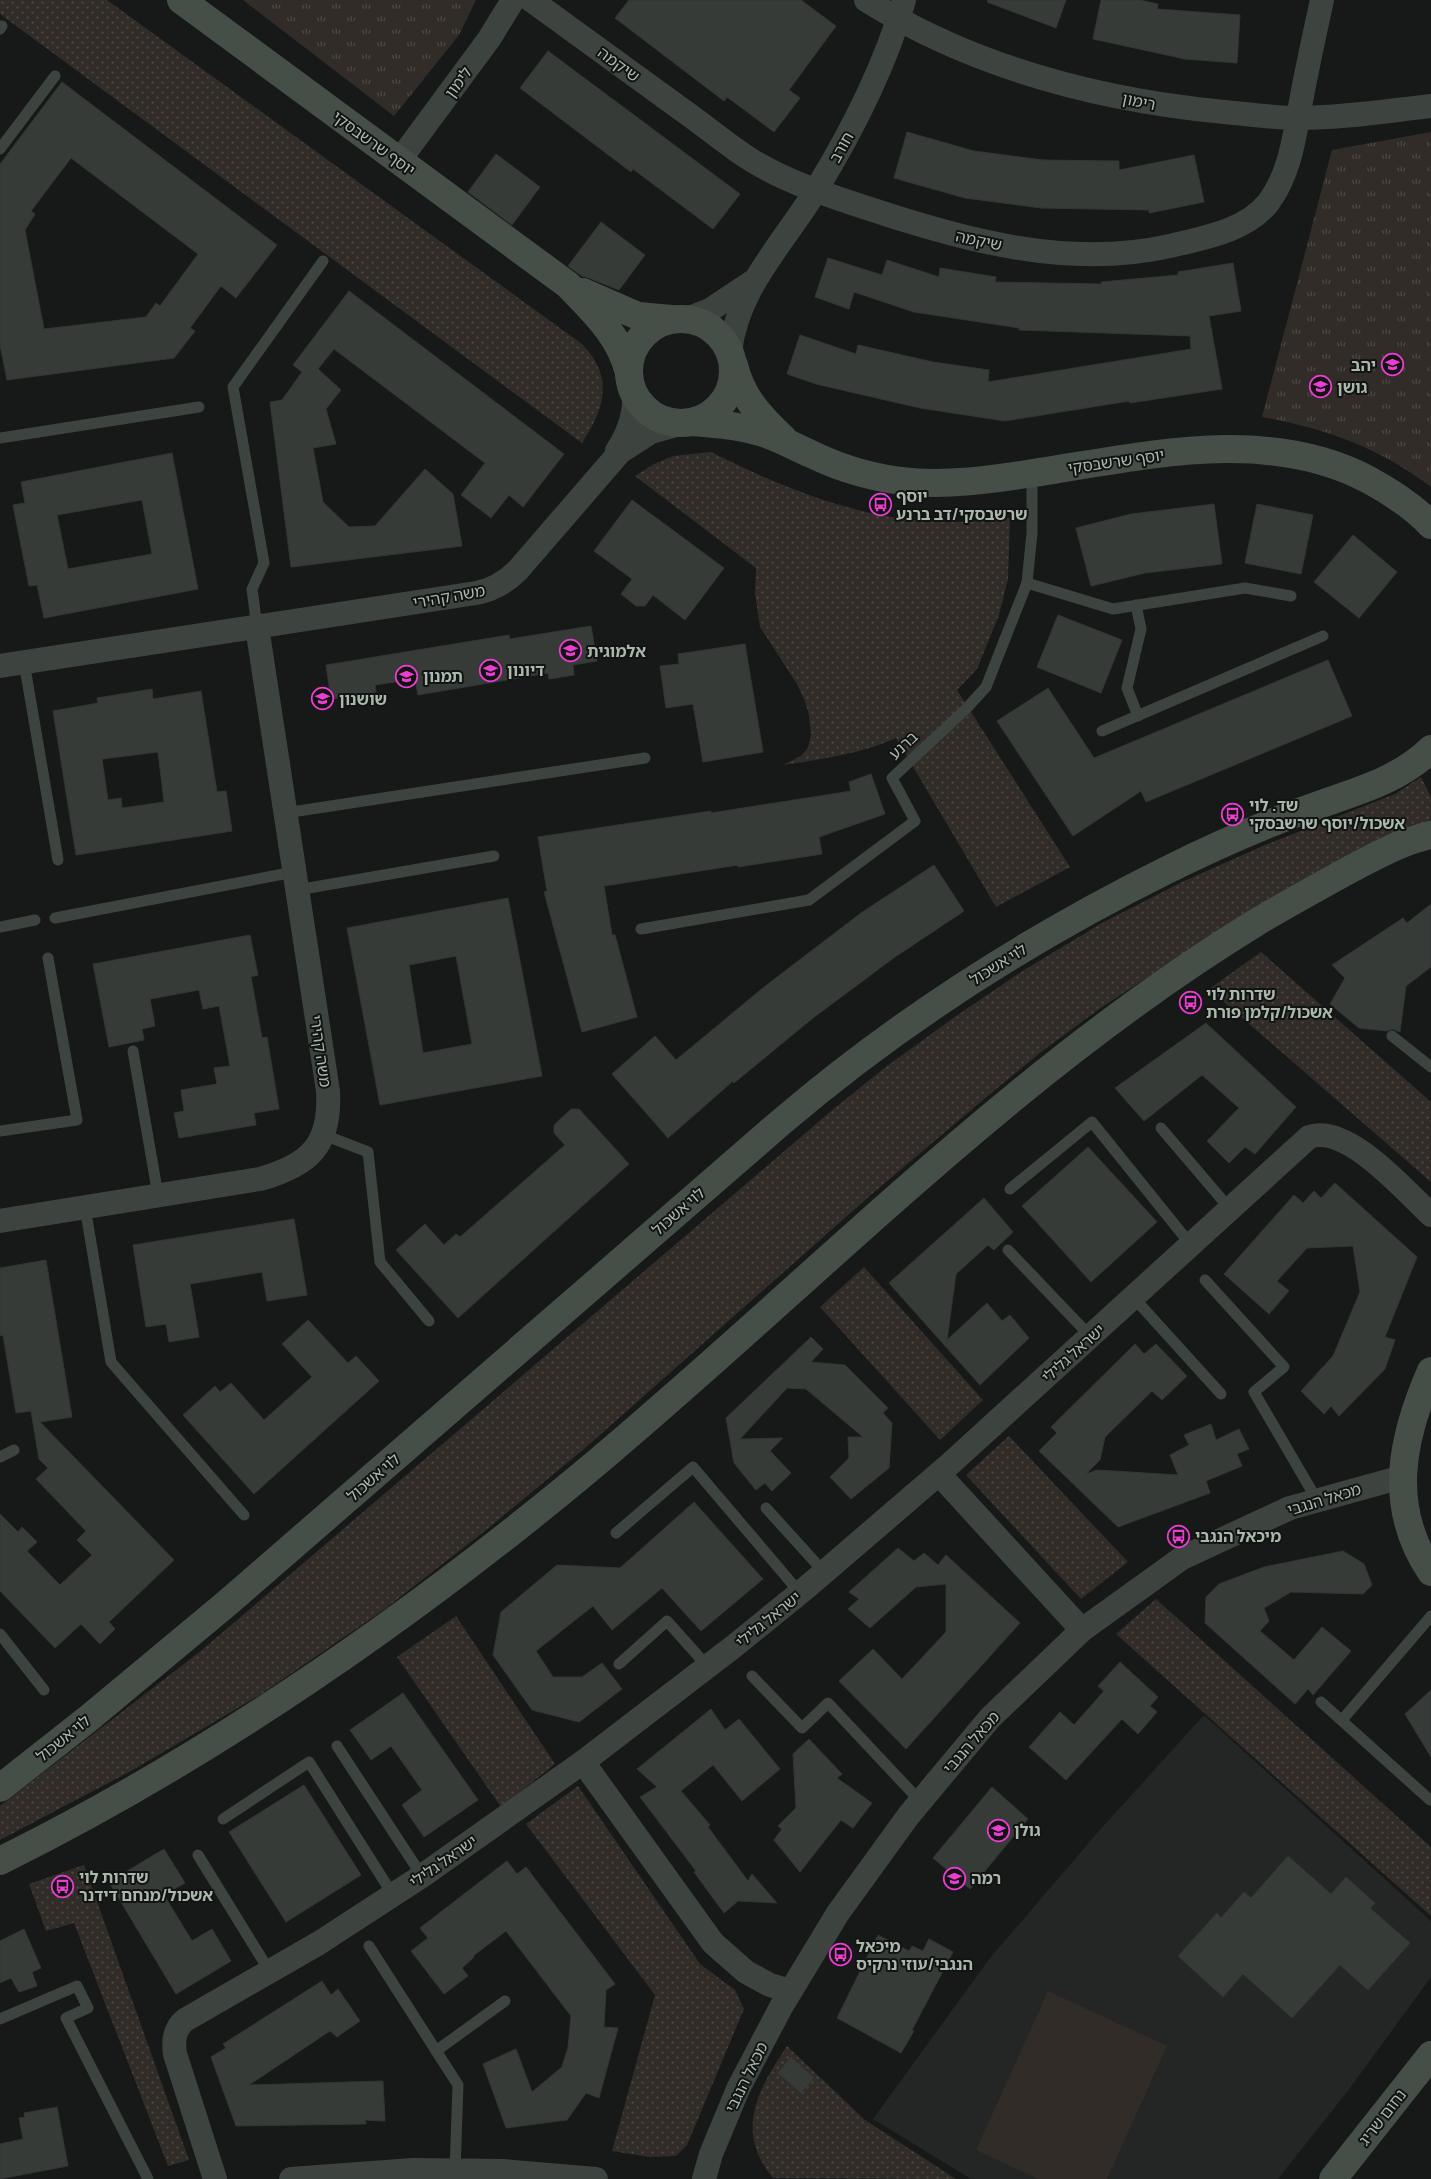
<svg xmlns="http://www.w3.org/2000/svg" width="1431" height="2179" font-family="Manrope,'Noto Sans Hebrew',sans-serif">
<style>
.built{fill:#232624}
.grass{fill:url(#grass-tufts)}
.park{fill:url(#park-dots)}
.garden{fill:#312c27}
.building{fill:#373b38;stroke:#313533;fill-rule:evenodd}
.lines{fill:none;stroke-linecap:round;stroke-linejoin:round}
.lane{stroke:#3d433f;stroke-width:11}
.street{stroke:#3d433f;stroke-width:24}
.secondary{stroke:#464e48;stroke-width:28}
.labels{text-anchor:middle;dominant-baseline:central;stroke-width:4;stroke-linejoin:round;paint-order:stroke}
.street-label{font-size:16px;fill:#aab8ac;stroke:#121413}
.poi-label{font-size:16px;font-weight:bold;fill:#aab8ac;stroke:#121413;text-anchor:start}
</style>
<defs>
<pattern id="grass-tufts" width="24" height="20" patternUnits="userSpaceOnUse" patternTransform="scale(1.25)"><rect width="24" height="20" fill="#312c27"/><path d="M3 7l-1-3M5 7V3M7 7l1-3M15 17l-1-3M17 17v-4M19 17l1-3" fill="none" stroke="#4c4844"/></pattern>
<pattern id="park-dots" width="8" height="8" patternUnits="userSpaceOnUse" patternTransform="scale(1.25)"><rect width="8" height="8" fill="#312c27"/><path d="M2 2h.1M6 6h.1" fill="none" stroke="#4c4844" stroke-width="1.8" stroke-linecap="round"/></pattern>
</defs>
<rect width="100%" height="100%" fill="#171918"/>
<polygon class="built" points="1204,1715 1431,1921 1431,1977 1347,2092 1289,2165 1278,2179 971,2179 873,2119 990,1958 1098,1832"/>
<g class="grass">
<polygon points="243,0 476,0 459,35 394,116"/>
<path d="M1431 132V487C1378 447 1327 429 1262 417L1332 150Z"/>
</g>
<g class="park">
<path d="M0 0H107L582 344C614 377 605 408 582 443L0 14Z"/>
<path d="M711 452C810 501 898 534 1010 518L1008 579 999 615 977 669 957 690 1070 867 996 907 896 738C860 754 822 759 783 765L801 756 808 748 811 735 809 715 805 701 797 684 760 627 755 594 756 568 635 476 654 464 673 456Z"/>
<polygon points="1421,777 1431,797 1431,823 1411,825 1356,853 1238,918 1102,1007 1041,1052 977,1105 873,1193 584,1449 486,1530 385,1609 260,1695 131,1771 0,1840 0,1806 202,1650 830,1112 883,1069 956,1016 1021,972 1100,924 1182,882 1265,845 1395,794"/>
<polygon points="1261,952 1431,1102 1431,1182 1209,989"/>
<polygon points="864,1267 983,1400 940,1440 820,1307"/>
<polygon points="1009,1436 1128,1562 1081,1599 966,1475"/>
<polygon points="1156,1599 1431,1847 1431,1916 1116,1634"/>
<polygon points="456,1616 555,1764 501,1807 397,1657"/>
<polygon points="578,1786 700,1964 735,1990 744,2009 687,2145 676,2156 650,2157 612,2151 655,1995 526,1824"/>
<polygon points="84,1865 189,2160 168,2166 74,1923 46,1931 29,1884"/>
<path d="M787 2046 865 2120 956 2179 773 2178C734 2131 758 2089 787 2046Z"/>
</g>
<polygon class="garden" points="1048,1991 1167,2046 1107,2179 1038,2179 976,2150"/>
<g class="building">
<polygon points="629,0 801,0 836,26 789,90 800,98 774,132 727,97 724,101 615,18"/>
<polygon points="988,0 1066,0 1056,28 987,2"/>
<polygon points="1101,0 1140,0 1158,4 1157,9 1240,15 1237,63 1185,59 1093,39"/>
<polygon points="548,51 740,194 713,229 633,169 631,172 520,88"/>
<path d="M62 82 277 245 236 298 221 286 190 328 195 331 174 358 7 380 0 345V164ZM71 158 198 254 160 306 156 303 146 317 44 329 25 230 35 214 31 211Z"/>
<polygon points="907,132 974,151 1043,160 1119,161 1119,170 1194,155 1204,202 1149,213 1149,210 1041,208 965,198 894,178"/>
<polygon points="496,154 540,187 512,225 468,192"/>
<polygon points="601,222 645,255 619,290 589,278 582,276 568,266"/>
<polygon points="828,258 882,275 887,260 939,277 940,268 996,277 995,282 1102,284 1101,282 1178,275 1178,272 1233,263 1241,311 1209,316 1222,389 1130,403 1129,401 1005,421 920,408 816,384 787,374 800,335 856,354 858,345 933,362 989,370 988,382 1191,349 1190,336 1019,330 1019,328 914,312 854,292 849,309 815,297"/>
<polygon points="349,291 564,454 523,507 509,495 491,518 461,495 485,463 334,349 318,369 341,390 326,409 336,444 313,448 323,502 349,527 375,526 425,469 453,494 462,546 291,567 270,402 282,400 302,372 293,365"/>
<path d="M172 453 198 589 44 618 37 585 29 586 13 505 25 503 21 482ZM142 500 152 554 68 569 57 515Z"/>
<polygon points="632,500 724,568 685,620 653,595 645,606 636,606 621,594 632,579 594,551"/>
<polygon points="1214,504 1222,564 1145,573 1091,586 1076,528 1131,514"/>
<polygon points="1257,504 1313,515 1301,574 1245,563"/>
<polygon points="1353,535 1397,572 1359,618 1314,582"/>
<polygon points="1058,615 1122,640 1101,693 1037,667"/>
<polygon points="591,626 597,661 573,665 574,675 549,679 548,673 418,695 415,679 375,685 376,692 331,699 326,665 509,635 510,639"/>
<polygon points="745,644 763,752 703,762 693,704 666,708 660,666 679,664 678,654"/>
<polygon points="1328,660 1352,716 1146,802 1141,791 1073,836 997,721 1048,688 1094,758"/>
<path d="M152 689 153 699 201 691 217 792 226 791 232 831 76 855 53 711 98 703 97 698ZM158 752 164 802 122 808 121 798 108 800 102 759Z"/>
<polygon points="871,774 885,814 819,837 822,854 738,867 738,865 604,886 612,935 615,935 637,1017 582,1032 544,892 547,891 538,837 711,811 711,813 851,791 849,782"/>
<polygon points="934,865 964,911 895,957 813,1018 734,1083 733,1081 668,1138 612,1074 655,1036 676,1060 764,987 861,913"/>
<path d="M508 898 542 1076 380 1105 347 928ZM456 956 472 1044 423 1053 409 965Z"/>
<polygon points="1431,904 1431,967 1406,986 1400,1032 1393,1029 1387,1031 1359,1028 1330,1004 1345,978 1332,965 1403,918 1407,923"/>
<polygon points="250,935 258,975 251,977 262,1038 267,1037 279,1109 254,1113 256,1125 179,1138 174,1113 184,1111 181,1090 217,1084 214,1068 230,1066 219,1006 203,1009 199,990 150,999 155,1026 142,1029 144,1040 109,1047 93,964"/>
<polygon points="1206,1023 1296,1107 1255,1154 1245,1147 1229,1163 1207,1141 1239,1108 1202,1075 1144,1121 1115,1088"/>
<polygon points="571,1109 579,1109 629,1164 458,1318 396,1250 425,1224 444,1245 456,1234 460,1237 565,1145 554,1133 554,1125"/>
<polygon points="1088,1147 1157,1222 1091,1282 1022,1206"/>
<polygon points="1335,1183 1417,1257 1385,1337 1395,1340 1385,1369 1339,1416 1331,1406 1324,1414 1301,1391 1333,1356 1360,1292 1353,1246 1307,1248 1277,1281 1289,1291 1269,1314 1224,1274 1294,1195 1303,1203 1314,1191 1321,1198"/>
<polygon points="984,1198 1013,1232 994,1250 988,1245 956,1274 947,1340 987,1303 1002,1321 1010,1315 1029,1338 980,1385 889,1283"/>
<polygon points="294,1219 307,1295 267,1301 262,1272 190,1284 199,1337 169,1342 166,1324 146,1327 133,1245"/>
<polygon points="46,1260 72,1417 40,1422 174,1560 109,1622 115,1629 100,1644 81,1624 55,1648 0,1591 0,1514 18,1532 22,1527 37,1542 27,1551 60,1585 92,1555 77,1540 86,1531 36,1479 48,1468 39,1459 31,1411 16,1413 3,1335 0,1336 0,1268"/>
<polygon points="308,1320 348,1363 356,1356 379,1381 254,1494 183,1415 215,1386 220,1392 231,1383 264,1420 312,1377 282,1344"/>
<polygon points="811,1337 823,1349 811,1362 845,1365 888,1408 883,1413 892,1423 889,1468 851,1499 830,1477 849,1458 848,1437 863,1437 806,1389 787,1388 740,1439 783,1438 770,1451 791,1473 772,1491 765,1483 756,1490 734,1463 726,1418"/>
<polygon points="1135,1344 1144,1354 1156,1344 1187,1376 1162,1400 1152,1391 1105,1437 1100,1460 1086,1474 1097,1470 1178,1475 1170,1455 1189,1445 1184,1435 1211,1424 1216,1440 1239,1429 1249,1449 1237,1454 1242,1466 1206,1481 1210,1493 1118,1527 1039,1451 1057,1433 1051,1427"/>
<polygon points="694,1502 763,1579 701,1631 662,1588 612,1630 593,1606 536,1651 553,1677 582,1677 602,1663 622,1689 579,1722 532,1710 493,1655 501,1612 557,1565 620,1568"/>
<polygon points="898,1548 914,1561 924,1553 938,1565 946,1555 1020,1623 906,1749 839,1681 873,1649 902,1679 946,1632 946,1584 916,1587 870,1628 848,1609 859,1599 849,1592"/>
<polygon points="1343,1551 1364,1564 1372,1585 1363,1594 1291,1592 1264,1608 1269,1621 1260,1631 1294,1660 1322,1627 1351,1651 1313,1695 1308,1689 1295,1704 1205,1623 1206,1597 1219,1584 1264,1567"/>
<polygon points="1120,1662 1158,1697 1150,1706 1157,1712 1138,1734 1122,1719 1066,1780 1029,1747 1060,1712 1074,1725 1104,1691 1098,1686"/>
<polygon points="1431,1690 1431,1757 1405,1714"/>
<polygon points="403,1693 478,1800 424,1837 402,1805 422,1790 391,1746 371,1760 350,1730"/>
<polygon points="711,1709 725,1730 739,1719 780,1769 742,1801 713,1765 681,1791 710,1825 708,1827 748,1881 752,1874 777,1903 738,1901 724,1913 694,1872 696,1871 640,1797 657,1787 637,1769"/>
<polygon points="809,1739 842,1774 837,1778 872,1803 853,1828 841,1820 800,1872 774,1840 782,1829 778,1826 796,1808 793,1754"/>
<polygon points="304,1785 361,1875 286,1922 229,1832"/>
<polygon points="992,1787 1028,1819 970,1889 933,1858"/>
<polygon points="164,1849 185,1883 164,1895 192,1941 212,1929 231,1961 176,1994 109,1882"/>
<polygon points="1288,1856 1331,1894 1346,1877 1375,1903 1370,1908 1410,1943 1368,1990 1340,1965 1292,2018 1243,1974 1223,1997 1178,1956 1217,1913 1221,1918 1244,1892 1251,1898"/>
<polygon points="507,1861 517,1874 526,1867 615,1984 606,1990 604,2027 618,2028 599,2098 586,2093 567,2120 506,2128 483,2064 516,2049 532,2092 562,2067 568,2047 571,2016 506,1931 473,1956 474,1957 462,1968 468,1976 444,1994 411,1951 428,1938 420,1928"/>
<polygon points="24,1929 41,1968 32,1972 37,1986 19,1992 11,1978 0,1983 0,1941"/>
<polygon points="878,1935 909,1951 912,1946 923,1951 929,1939 953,1952 912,2030 914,2031 901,2053 837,2018"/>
<polygon points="322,1981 331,1995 338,1989 360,2021 337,2037 330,2031 249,2085 383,2081 385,2121 365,2120 366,2124 236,2126 211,2057 226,2048 223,2044"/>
<polygon points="791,2057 814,2078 801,2093 778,2073"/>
<polygon points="57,2107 68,2166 0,2179 0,2144 23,2139 19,2118 25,2117 24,2113"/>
</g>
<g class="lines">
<g class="lane">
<polyline points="0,29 2,26"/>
<polyline points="0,149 55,76"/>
<polyline points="0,438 199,407"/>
<polyline points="1027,583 1113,609 1245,588 1291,596"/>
<polyline points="1136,605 1141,629 1127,688 1138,716"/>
<polyline points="257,627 252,589 264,563 233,387 323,261"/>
<polyline points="24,662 58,860"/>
<polyline points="1102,731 1323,636"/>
<polyline points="285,813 645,758"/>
<polyline points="297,890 494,856"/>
<polyline points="55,918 294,872"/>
<polyline points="0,927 35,920"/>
<polyline points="641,929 809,900 915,821 892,778 965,710 986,687 1027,583 1032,533 1032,473"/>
<polyline points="1392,1036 1431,1067"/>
<polyline points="133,1051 158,1195"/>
<polyline points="1161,1128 1230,1209"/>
<polyline points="0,1131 77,1120 48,958"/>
<polyline points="324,1135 368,1152 380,1262 429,1321"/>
<polyline points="1010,1189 1092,1122 1191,1245"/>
<polyline points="85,1207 111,1362 244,1515"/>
<polyline points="1008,1250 1091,1337"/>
<polyline points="1205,1280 1284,1367 1254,1392 1317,1500"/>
<polyline points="1134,1298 1221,1394"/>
<polyline points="0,1457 14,1450"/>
<polyline points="766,1508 824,1572"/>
<polyline points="616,1533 693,1467 800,1593"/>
<polyline points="0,1634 44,1690"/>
<polyline points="619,1664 667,1621 708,1667"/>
<polyline points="752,1676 802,1728 828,1703 920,1801"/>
<polyline points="1321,1702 1430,1800"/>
<polyline points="1342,1720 1431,1616"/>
<polyline points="337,1746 422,1876"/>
<polyline points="223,1819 309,1762 393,1895"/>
<polyline points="198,1855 270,1972"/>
<polyline points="369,1946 458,2085 455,2171"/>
<polyline points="0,2019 77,1986 88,2008 66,2018 148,2179"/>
<polyline points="436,2051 505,2001"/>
</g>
<g class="street">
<path d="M531 0C581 36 631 73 681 109 704 125 725 143 748 158 784 181 827 195 867 208 963 240 1068 269 1170 246 1203 238 1246 231 1268 203 1291 173 1295 132 1302 96 1308 64 1315 32 1322 0"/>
<path d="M866 0C973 67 1099 100 1224 112 1249 114 1274 118 1299 118 1343 118 1387 111 1431 106"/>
<polyline points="399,161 489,39 513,0"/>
<polyline points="687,319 710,310 752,282"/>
<path d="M730 352C737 288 784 243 816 190 852 131 885 67 904 0"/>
<path d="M617 451C629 432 637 411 633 389"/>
<path d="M0 666 476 593C493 590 506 582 518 570L620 452 651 432 684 423"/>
<path d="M0 1221 260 1179C310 1165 331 1145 328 1091L257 627"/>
<polyline points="939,1474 1082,1630"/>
<polyline points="583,1762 713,1943 746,1972 770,1985 790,1991"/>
<path d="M215 2179 175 2054C173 2041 174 2029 185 2020L319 1943 422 1876 583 1762 733 1647 807 1587 950 1464 1309 1137C1347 1123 1405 1191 1431 1215"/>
<polyline points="291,2179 413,2170 503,2171 596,2179"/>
<polyline points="704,2179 711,2154 738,2089 781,2007 838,1913 909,1815 990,1718 1082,1630 1182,1558 1290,1508 1402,1477"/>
</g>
<g class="secondary">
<path d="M181 0 568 285C594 312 620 336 629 373"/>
<polyline points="583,292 638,316 671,319"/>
<circle cx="681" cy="371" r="52"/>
<path d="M734 365C741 396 760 417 783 438"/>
<path d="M692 422C718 424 744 426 769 435 783 440 797 448 811 454 842 469 877 479 911 482 950 485 988 480 1027 474 1136 458 1265 424 1369 480 1391 492 1413 506 1431 525"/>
<path d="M1431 1371C1401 1439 1387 1507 1431 1572"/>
<path d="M0 1788 89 1718 226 1604 780 1123C897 1023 1028 939 1167 870 1211 848 1256 828 1302 811 1348 793 1395 784 1431 749"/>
<path d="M0 1861C207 1758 399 1626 577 1479 803 1292 1005 1076 1257 922 1287 904 1318 887 1349 870 1376 856 1402 841 1431 835"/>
<polyline points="1333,2179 1431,2055"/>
</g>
</g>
<defs>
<symbol id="school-ring" viewBox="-11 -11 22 22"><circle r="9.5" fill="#121413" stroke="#eb3dd0" stroke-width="1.5"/><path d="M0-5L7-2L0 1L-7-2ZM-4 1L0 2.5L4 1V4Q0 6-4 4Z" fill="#eb3dd0"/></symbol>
<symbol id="bus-ring" viewBox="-11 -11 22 22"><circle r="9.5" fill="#121413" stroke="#eb3dd0" stroke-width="1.5"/><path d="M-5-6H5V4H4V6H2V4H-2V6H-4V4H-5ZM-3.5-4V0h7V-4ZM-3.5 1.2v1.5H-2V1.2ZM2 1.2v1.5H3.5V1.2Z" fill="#eb3dd0"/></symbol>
</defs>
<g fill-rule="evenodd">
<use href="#school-ring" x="1380" y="352" width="25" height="25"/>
<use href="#school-ring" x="1308" y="374" width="25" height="25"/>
<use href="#bus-ring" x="868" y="492" width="25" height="25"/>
<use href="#school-ring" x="558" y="638" width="25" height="25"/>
<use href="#school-ring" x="478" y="658" width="25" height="25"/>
<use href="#school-ring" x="394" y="664" width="25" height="25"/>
<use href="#school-ring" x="310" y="686" width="25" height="25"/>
<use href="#bus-ring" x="1220" y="802" width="25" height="25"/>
<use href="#bus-ring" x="1178" y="990" width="25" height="25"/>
<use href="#bus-ring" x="1166" y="1524" width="25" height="25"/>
<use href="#school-ring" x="986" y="1818" width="25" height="25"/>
<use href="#school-ring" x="942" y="1866" width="25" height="25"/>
<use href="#bus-ring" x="50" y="1874" width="25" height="25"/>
<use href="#bus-ring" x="828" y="1942" width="25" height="25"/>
</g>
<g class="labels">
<g class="street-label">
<text transform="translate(619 64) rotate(36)">שיקמה</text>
<text transform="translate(458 82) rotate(-54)">לימון</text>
<text transform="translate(1139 101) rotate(12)">רימון</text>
<text transform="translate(374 143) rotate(36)">יוסף שרשבסקי</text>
<text transform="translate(841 147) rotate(-61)">חורב</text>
<text transform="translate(979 240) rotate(12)">שיקמה</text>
<text transform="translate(1116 461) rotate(-8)">יוסף שרשבסקי</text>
<text transform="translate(449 596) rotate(-10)">משה קהירי</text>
<text transform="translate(903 745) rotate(-43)">ברנע</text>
<text transform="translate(998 964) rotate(-32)">לוי אשכול</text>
<text transform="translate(321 1051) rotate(82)">משה קהירי</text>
<text transform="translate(678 1211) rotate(-41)">לוי אשכול</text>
<text transform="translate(1073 1353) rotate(-42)">ישראל גלילי</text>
<text transform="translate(373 1477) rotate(-41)">לוי אשכול</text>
<text transform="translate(1324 1499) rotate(-17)">מכאל הנגבי</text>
<text transform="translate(768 1619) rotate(-39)">ישראל גלילי</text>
<text transform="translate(63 1738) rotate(-39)">לוי אשכול</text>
<text transform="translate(971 1742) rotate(-49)">מכאל הנגבי</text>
<text transform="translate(443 1861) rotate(-35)">ישראל גלילי</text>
<text transform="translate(746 2077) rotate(-64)">מכאל הנגבי</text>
<text transform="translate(1382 2117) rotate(-52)">נחום שריג</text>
</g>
<g class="poi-label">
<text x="1376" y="365" text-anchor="end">יהב</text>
<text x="1337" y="387">גושן</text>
<text x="896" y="496">יוסף<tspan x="896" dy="18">שרשבסקי/דב ברנע</tspan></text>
<text x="587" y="651">אלמוגית</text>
<text x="507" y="670">דיונון</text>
<text x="423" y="676">תמנון</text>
<text x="339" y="699">שושנון</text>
<text x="1249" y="805">שד. לוי<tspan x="1249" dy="18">אשכול/יוסף שרשבסקי</tspan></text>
<text x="1206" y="994">שדרות לוי<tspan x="1206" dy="18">אשכול/קלמן פורת</tspan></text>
<text x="1195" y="1536">מיכאל הנגבי</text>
<text x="1014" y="1830">גולן</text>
<text x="79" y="1877">שדרות לוי<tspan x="79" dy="18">אשכול/מנחם דידנר</tspan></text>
<text x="971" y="1878">רמה</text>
<text x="856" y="1946">מיכאל<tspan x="856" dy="18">הנגבי/עוזי נרקיס</tspan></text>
</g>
</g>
</svg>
